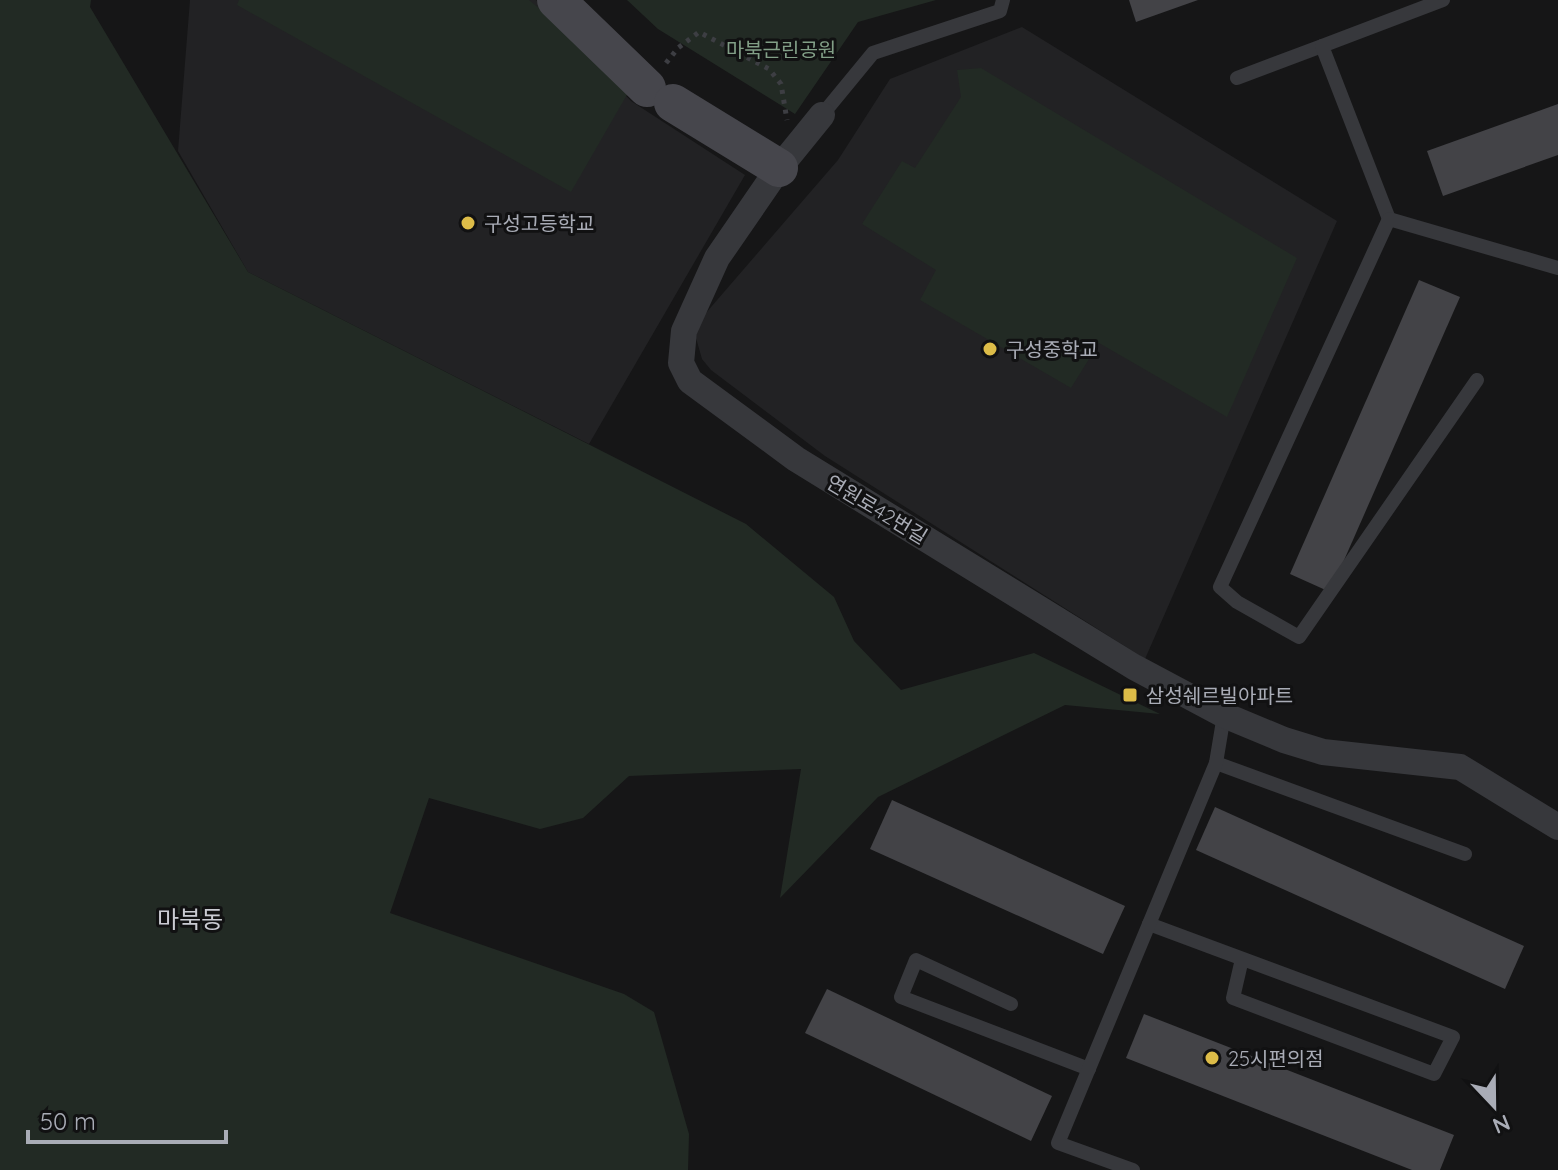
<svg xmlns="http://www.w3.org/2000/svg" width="1558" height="1170" font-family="Quicksand,'Noto Sans KR',sans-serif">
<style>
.built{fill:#222224}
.green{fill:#222a24}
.building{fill:#434347}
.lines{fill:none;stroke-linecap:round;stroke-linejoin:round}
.path{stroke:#3d3e43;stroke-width:5;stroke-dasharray:4 6;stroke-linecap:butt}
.lane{stroke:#37383c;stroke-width:14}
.street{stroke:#37383c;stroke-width:26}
.secondary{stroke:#46464c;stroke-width:38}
.poi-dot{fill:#ddbc48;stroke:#111112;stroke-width:3}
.labels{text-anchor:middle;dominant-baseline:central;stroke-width:6;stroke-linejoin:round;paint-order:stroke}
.park-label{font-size:20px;fill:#829f87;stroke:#111112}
.poi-label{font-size:20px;fill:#a9acb6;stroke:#111112;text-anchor:start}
.street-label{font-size:20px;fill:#a9acb6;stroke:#111112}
.quarter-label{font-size:24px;fill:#cacbd2;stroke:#111112}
</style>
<rect width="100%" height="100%" fill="#161617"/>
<g class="built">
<polygon points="190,0 536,0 631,101 745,175 589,444 248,272 178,151"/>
<polygon points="1022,27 1337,221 1145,659 825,456 711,370 702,359 696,338 699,321 838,160 890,79"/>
</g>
<g class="green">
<polygon points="0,0 91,0 90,7 248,272 746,524 834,597 854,641 901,690 1034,653 1160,714 1065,705 878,797 780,898 801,769 629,776 583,818 540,829 429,798 390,913 624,994 654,1012 689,1134 688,1170 0,1170"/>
<polygon points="239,0 529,0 632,86 571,192 237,5"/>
<polygon points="627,0 936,0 858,22 795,114 658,29"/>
<polygon points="981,68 1297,258 1227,417 1099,343 1071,388 920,300 936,270 862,224 902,161 915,168 961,97 957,70"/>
</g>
<g class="building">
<polygon points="1129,0 1198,0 1136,22"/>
<polygon points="1558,104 1558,155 1443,196 1427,151"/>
<polygon points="1419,280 1460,297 1330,592 1290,574"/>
<polygon points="892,800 1125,906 1103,954 870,849"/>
<polygon points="1215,807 1524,946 1505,989 1196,850"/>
<polygon points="827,989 1052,1096 1031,1141 805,1033"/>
<polygon points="1144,1014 1454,1135 1440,1170 1412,1170 1126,1058"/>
</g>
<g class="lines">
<polyline class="path" points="666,63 678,48 699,32 769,69 781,84 787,120"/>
<g class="lane">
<polyline points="1237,78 1322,46"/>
<polyline points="822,115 873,53 1000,11 1003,0"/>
<polyline points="1389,219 1322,46 1443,0"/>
<polyline points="1477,380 1299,637 1237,602 1220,587 1389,219 1558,268"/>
<polyline points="1216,763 1465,854"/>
<polyline points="1149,924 1453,1037 1434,1074 1233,998 1242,959"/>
<polyline points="1011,1004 916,960 901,997 1089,1069"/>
<polyline points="1133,1170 1058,1143 1216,763 1224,715"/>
</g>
<polyline class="street" points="822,115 779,168 717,258 684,331 681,363 690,381 796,459 1134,667 1224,715 1284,740 1323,752 1460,767 1558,827"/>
<g class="secondary">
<polyline points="556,0 647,88"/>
<polyline points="673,103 779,168"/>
</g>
</g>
<g class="poi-dot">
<circle cx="468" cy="223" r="8"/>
<circle cx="990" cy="349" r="8"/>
<rect x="1122" y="687" width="16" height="16" rx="4"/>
<circle cx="1212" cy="1058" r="8"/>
</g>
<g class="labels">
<g class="park-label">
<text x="781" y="49">마북근린공원</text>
</g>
<g class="poi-label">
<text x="484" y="223">구성고등학교</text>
<text x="1006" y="349">구성중학교</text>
<text x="1146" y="695">삼성쉐르빌아파트</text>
<text x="1228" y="1058">25시편의점</text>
</g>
<g class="street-label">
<text transform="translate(877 509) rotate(31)">연원로42번길</text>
</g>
<g class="quarter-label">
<text x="190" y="919">마북동</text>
</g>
</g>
<g transform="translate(1494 1106) rotate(158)" stroke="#111112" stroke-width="6" paint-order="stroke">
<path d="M0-6L14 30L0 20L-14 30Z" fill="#a9acb6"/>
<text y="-12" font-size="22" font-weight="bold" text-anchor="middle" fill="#a9acb6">N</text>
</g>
<path d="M28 1130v12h198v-12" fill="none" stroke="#a9acb6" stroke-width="4"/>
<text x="40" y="1130" font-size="24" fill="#a9acb6" stroke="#111112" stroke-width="6" paint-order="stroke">50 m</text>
</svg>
